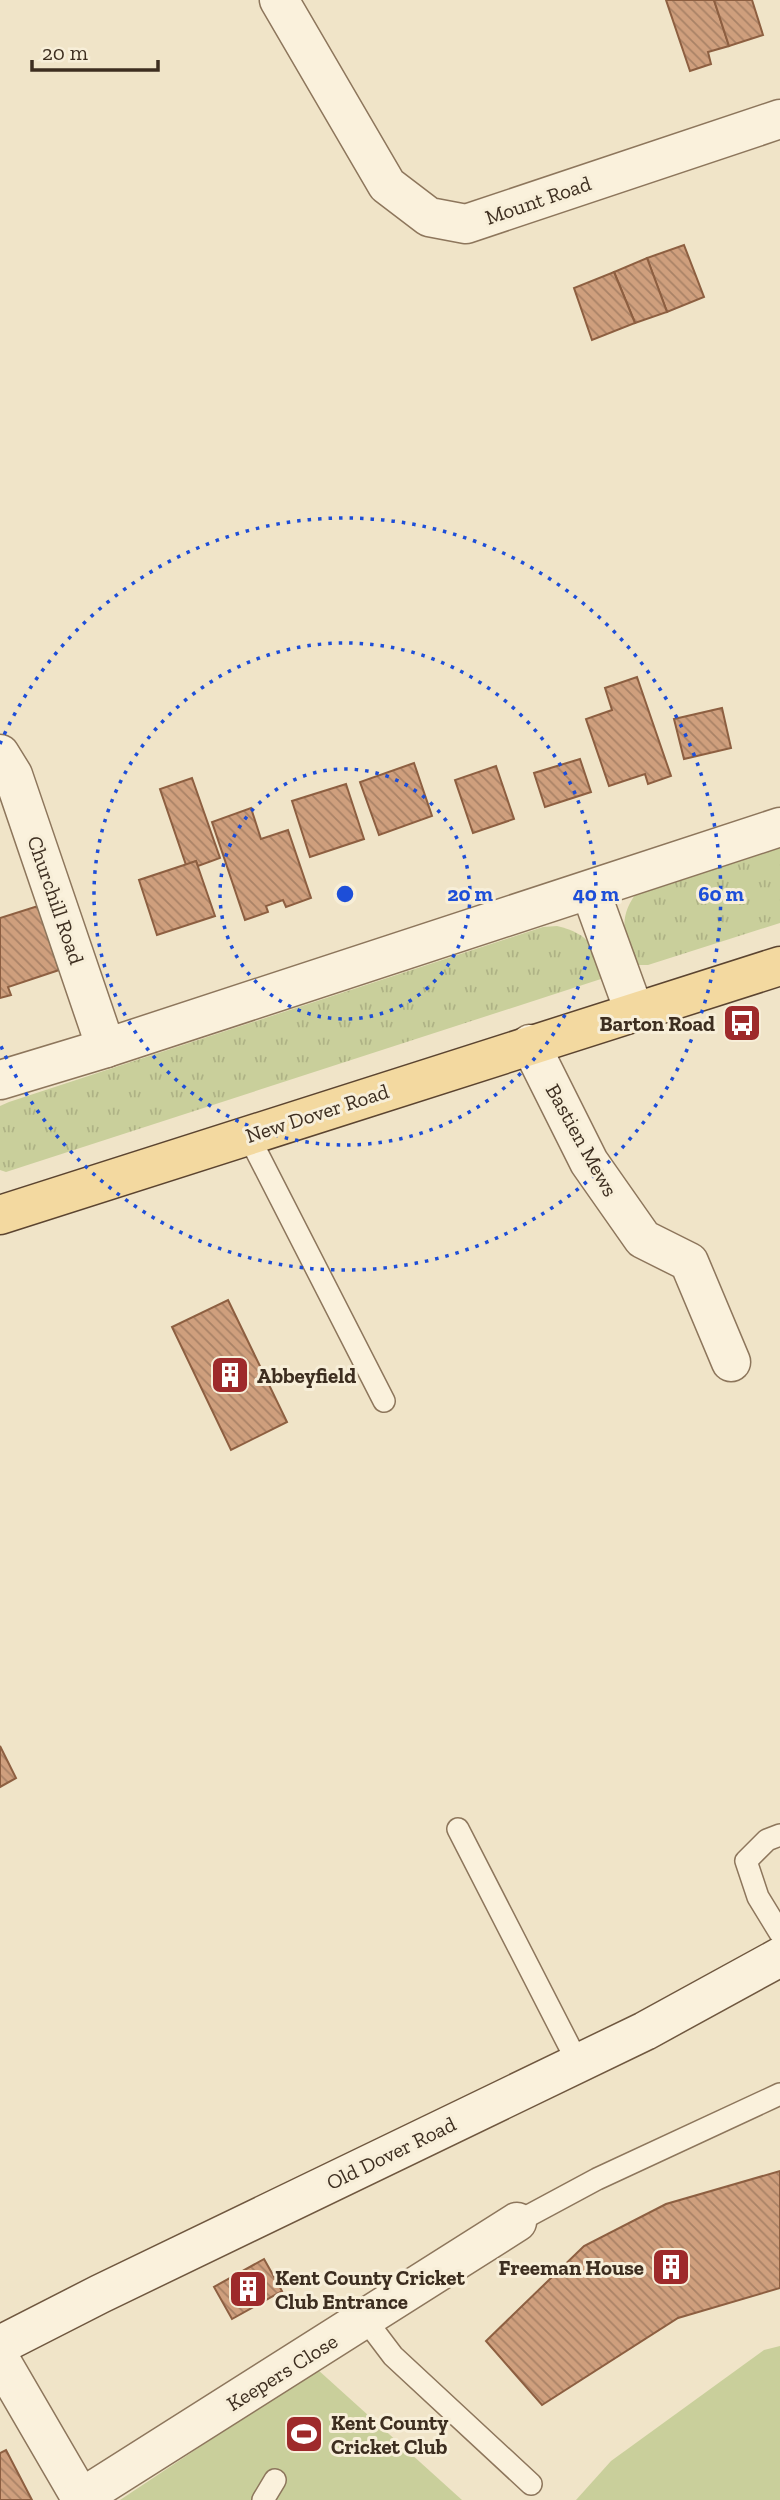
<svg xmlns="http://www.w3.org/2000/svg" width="780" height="2500" font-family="'Zilla Slab',serif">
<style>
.grass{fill:url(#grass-tufts)}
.green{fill:#c9cf9b}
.building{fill:url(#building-back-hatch);stroke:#8d5f41;stroke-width:2}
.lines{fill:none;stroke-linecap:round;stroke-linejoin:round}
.service-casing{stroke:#8d765c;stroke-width:24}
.minor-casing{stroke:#8d765c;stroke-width:41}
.secondary-casing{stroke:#6f573f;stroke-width:41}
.primary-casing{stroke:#5b4430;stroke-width:41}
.service{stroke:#faf1dc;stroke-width:21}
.minor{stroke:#faf1dc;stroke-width:38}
.secondary{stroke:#faf1dc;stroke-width:38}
.primary{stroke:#f3d9a0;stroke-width:38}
.ring{fill:none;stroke:#1d4ed8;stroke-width:3.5;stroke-dasharray:3.5 7}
.labels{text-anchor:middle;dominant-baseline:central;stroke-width:6;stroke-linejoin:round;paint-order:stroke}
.street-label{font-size:21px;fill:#3d2e20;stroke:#f7eed8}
.poi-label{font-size:21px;font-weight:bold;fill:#3d2e20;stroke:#f7eed8;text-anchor:start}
.centre{fill:#1d4ed8;stroke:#f7eed8;stroke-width:3.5}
.ring-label{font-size:21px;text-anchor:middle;font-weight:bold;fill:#1d4ed8;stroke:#f7eed8;stroke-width:6;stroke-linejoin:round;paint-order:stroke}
</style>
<defs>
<pattern id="grass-tufts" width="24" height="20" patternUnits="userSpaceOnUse" patternTransform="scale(1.75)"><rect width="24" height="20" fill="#c9cf9b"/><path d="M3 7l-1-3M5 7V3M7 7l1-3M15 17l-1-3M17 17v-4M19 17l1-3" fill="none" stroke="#aeb285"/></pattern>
<pattern id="building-back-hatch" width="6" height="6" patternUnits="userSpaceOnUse" patternTransform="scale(1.75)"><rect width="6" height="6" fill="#cf9f7d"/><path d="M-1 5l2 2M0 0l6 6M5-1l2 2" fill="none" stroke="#a98266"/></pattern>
</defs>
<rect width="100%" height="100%" fill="#f0e4c8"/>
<g class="grass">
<path d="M780 842V923L648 965H632C624 934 617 915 640 889Z"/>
<path d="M557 926C590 934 595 947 604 978L6 1172 0 1170V1106L9 1102 543 927Z"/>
</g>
<g class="green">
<polygon points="780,2346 780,2500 576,2500 611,2461 764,2350"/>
<polygon points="317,2369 462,2500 120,2500"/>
</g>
<g class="building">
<polygon points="666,0 714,0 729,46 708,52 711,64 690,71"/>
<polygon points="714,0 752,0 763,35 729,46"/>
<polygon points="684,245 704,297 667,312 647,258"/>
<polygon points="647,258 667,312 635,323 614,272"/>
<polygon points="614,272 635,323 592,340 574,288"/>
<polygon points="637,677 671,776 648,784 645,774 609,786 586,719 612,710 605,688"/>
<polygon points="722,708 731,748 684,759 674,719"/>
<polygon points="580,759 591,792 545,807 534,773"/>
<polygon points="414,763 432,816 379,835 360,782"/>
<polygon points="496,766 514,819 473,833 455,780"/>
<polygon points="192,778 220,858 198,866 196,861 186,865 160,789"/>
<polygon points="346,784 364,839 310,857 292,801"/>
<polygon points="251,808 261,839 288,830 311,898 286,907 283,900 266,906 268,912 245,920 212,822"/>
<polygon points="196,861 215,916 157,935 139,880"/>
<polygon points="38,906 59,970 8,987 11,995 0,998 0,918"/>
<polygon points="228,1300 287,1422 231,1450 172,1327"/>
<polygon points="0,1746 16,1778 0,1787"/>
<polygon points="780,2171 780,2288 678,2318 542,2405 486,2341 584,2246 666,2204"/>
<polygon points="264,2259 282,2291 232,2319 214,2287"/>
<polygon points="6,2450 32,2500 0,2500 0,2453"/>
</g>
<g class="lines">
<defs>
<g id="service">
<polyline points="248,1135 384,1401"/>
<polyline points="458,1829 578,2063"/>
<polyline points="780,1835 767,1840 746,1861 758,1897 780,1933"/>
<polyline points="517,2222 597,2179 780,2094"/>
<polyline points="365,2319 393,2356 531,2484"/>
<polyline points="263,2500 275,2480"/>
</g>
<g id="minor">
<polyline points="279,0 387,185 429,217 466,224 780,119"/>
<polyline points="0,754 13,775 106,1048"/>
<polyline points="590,890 634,1011"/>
<polyline points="530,1044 589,1162 643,1239 689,1262 731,1362"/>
<polyline points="0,1080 106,1048 780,827"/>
<polyline points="0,2359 82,2500"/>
<polyline points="81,2498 517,2222"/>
</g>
<polyline id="secondary" points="0,2345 100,2294 645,2031 780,1957"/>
<polyline id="primary" points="0,1215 780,966"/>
</defs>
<use href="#service" class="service-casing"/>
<use href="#minor" class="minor-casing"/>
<use href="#secondary" class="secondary-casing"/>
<use href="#primary" class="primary-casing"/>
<use href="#service" class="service"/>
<use href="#minor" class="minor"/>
<use href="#secondary" class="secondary"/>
<use href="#primary" class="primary"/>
</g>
<g class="ring">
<circle cx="345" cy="894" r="125"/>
<circle cx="345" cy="894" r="251"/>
<path d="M0 744A376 376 0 1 1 0 1044"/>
</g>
<defs>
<symbol id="bus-square" viewBox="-11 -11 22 22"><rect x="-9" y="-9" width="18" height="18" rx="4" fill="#9e2a2b" stroke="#f7eed8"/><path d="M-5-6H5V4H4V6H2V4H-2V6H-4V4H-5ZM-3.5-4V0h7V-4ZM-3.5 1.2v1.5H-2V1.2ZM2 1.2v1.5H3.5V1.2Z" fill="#fff"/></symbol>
<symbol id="building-square" viewBox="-11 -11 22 22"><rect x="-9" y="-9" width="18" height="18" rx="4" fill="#9e2a2b" stroke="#f7eed8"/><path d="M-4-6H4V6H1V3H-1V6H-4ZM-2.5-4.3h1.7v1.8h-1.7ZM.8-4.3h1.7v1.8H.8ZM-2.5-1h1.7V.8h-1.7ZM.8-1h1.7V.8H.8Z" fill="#fff"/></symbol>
<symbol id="stadium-square" viewBox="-11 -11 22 22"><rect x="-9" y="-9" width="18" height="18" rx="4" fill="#9e2a2b" stroke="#f7eed8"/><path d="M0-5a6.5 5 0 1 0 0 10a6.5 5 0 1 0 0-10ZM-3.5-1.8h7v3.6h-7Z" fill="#fff"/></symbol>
</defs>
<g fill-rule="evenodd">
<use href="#bus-square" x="720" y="1001" width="44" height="44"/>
<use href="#building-square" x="208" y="1353" width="44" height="44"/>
<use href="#building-square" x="649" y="2245" width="44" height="44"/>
<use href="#building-square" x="226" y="2267" width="44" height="44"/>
<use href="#stadium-square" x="282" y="2412" width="44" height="44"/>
</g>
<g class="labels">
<g class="street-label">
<text transform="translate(538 200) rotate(-19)">Mount Road</text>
<text transform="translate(56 900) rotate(71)">Churchill Road</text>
<text transform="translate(317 1113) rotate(-18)">New Dover Road</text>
<text transform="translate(582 1140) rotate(61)">Bastien Mews</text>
<text transform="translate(391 2153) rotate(-26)">Old Dover Road</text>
<text transform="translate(282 2372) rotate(-32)">Keepers Close</text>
</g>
<g class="poi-label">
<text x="715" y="1023" text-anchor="end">Barton Road</text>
<text x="257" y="1375">Abbeyfield</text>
<text x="644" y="2267" text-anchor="end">Freeman House</text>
<text x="275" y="2277">Kent County Cricket<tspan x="275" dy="24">Club Entrance</tspan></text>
<text x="331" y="2422">Kent County<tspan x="331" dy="24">Cricket Club</tspan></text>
</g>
</g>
<circle cx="345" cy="894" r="10" class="centre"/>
<g class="ring-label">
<text x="470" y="901">20 m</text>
<text x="596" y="901">40 m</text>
<text x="721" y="901">60 m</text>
</g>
<path d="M32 60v10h126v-10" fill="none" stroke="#3d2e20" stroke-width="3.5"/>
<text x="42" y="60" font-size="21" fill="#3d2e20" stroke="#f7eed8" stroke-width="5" paint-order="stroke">20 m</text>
</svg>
